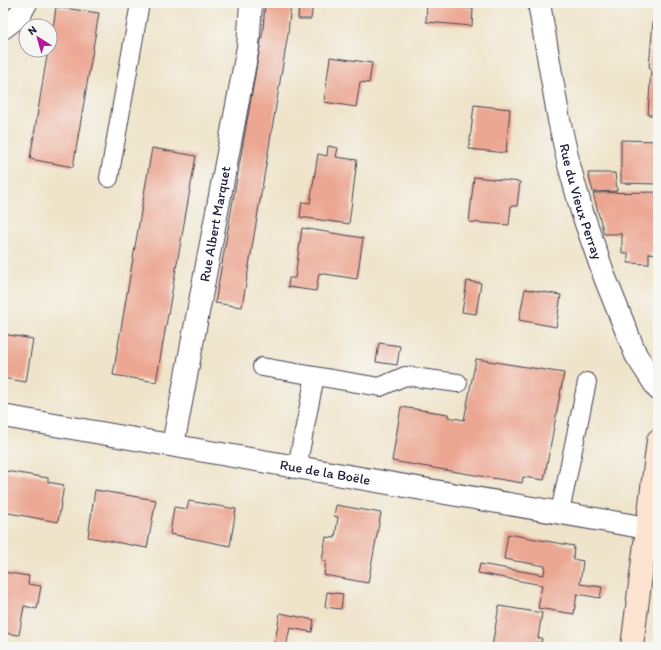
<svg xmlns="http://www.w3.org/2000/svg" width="661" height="650" font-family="Itim,sans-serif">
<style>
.building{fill:#eca793}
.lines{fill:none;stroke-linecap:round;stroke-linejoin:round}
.service-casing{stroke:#413f50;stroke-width:20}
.minor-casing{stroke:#413f50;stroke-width:24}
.secondary-casing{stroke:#413f50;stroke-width:24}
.service{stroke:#fff;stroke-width:18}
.minor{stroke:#fff;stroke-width:22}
.secondary{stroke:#fde4d0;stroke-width:22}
.labels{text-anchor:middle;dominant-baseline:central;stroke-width:4;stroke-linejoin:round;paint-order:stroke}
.street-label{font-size:14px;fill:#22223b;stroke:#f6f6f2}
</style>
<rect width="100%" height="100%" fill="#f6f6f2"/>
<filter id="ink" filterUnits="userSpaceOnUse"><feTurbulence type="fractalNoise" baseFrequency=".025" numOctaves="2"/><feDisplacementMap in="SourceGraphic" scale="8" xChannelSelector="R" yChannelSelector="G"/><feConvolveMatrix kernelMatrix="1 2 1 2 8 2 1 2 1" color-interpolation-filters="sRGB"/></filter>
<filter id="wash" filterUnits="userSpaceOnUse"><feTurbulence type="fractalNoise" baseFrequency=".012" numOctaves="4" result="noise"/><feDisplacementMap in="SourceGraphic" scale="16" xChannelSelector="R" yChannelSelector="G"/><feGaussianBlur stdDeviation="0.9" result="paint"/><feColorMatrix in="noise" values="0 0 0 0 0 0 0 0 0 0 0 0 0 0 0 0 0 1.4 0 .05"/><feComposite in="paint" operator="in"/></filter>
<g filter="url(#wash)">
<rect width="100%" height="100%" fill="#efe4ca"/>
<g id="blocks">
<g class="building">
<polygon points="265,3 291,3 288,34 242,307 215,303 263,30"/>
<polygon points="299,3 313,3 311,19 298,19"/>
<polygon points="427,3 467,3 466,8 473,9 472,26 426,22"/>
<polygon points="56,7 99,13 73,167 30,159 48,50 50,50"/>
<polygon points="654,10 658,10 658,115 648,115 651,68 649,67"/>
<polygon points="330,57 372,63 369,83 360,82 356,107 324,102"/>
<polygon points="474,105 510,109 506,153 469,149"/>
<polygon points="621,140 658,141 658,184 621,183"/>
<polygon points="328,146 338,148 336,157 357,160 349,224 300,217 302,202 310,203 318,154 327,156"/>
<polygon points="152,148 196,156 156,382 113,375"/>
<polygon points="588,173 615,173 617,191 593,192"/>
<polygon points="474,177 520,182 517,206 511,206 509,225 469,222"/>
<polygon points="658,192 658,254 649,253 649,264 628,263 628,253 622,253 622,234 604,234 593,193"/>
<polygon points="302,228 363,238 357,279 319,273 316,291 288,287 289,278 295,278"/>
<polygon points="467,281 481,283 476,314 462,312"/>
<polygon points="525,289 561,295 556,327 519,320"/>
<polygon points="3,334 33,339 26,382 3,378"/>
<polygon points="379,343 400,346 397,365 376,362"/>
<polygon points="476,359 564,373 544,480 523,477 522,483 392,461 401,407 448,414 448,417 464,420"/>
<polygon points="6,471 48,478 48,482 64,485 58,522 3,512 3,487"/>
<polygon points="95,490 156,500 147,548 88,537"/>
<polygon points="189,501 236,509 230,546 170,534 174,507 187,509"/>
<polygon points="336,505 381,513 368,583 324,575 326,561 322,560 326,537 335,538 338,517 334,516"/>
<polygon points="508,534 574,546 573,559 583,561 580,584 602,587 600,598 577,594 574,614 538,608 542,585 478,573 480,564 544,575 545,566 504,559"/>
<polygon points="3,572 29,576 28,584 41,586 37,609 24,606 19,635 3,633"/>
<polygon points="327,592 343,594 341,609 325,607"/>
<polygon points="499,606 542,613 538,638 542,638 540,647 492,646"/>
<polygon points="280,613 314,620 312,632 290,628 286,647 274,647"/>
</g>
</g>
</g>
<g filter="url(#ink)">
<use href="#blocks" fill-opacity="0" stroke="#413f50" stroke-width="1"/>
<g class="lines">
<defs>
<g id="service">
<polyline points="109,178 140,3"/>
<polyline points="262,367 380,387 405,376 458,383"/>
<polyline points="297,467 315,376"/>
<polyline points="560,512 587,382"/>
</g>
<g id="minor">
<path id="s1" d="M539 3 559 120 569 165 582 212 605 278 636 355 658 389"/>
<polyline points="3,28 19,16 26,3"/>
<path id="s2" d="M3 416 647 528"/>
<path id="s3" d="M173 445 248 47 251 3"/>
</g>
<polyline id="secondary" points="632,647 658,440"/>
</defs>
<use href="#service" class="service-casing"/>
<use href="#minor" class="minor-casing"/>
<use href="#secondary" class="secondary-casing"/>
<use href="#service" class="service"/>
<use href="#minor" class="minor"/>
<use href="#secondary" class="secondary"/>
</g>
</g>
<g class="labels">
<g class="street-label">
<text stroke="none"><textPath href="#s1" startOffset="203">Rue du Vieux Perray</textPath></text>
<text stroke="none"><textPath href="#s3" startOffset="225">Rue Albert Marquet</textPath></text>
<text stroke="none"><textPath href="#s2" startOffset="327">Rue de la Boële</textPath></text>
</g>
</g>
<rect width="661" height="650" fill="none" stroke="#f6f6f2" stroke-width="16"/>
<g transform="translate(38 38) rotate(323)"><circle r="19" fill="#f6f6f2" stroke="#a1a1a9"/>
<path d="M0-3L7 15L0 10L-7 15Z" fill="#b5179e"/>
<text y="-6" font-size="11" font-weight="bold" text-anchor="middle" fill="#22223b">N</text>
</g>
</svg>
